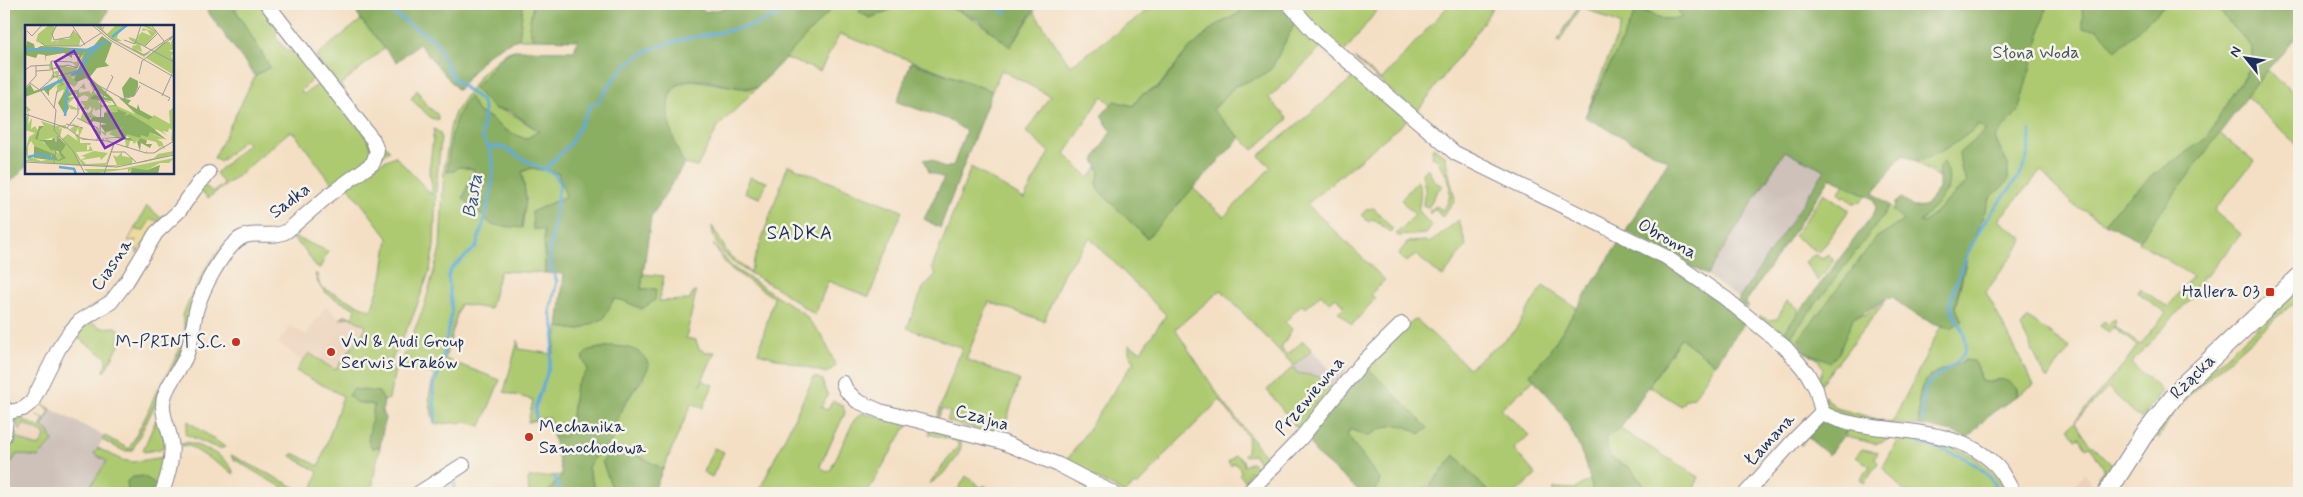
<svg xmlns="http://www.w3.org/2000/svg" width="2303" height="497" font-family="Mynerve,sans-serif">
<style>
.built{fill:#edd2bb}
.industrial{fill:#cec1ba}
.green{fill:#adca70;stroke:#647c67}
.forest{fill:#8aae62;stroke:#526e60}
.sand{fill:#eeda9e;stroke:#84847e}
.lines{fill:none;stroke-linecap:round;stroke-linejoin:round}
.stream{stroke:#62acda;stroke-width:3}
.minor-casing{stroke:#888791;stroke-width:16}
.tertiary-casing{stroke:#888791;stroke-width:20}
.minor{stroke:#fff;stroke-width:14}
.tertiary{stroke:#fff;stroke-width:18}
.poi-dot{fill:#c8321e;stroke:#f7f3e8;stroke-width:2}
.labels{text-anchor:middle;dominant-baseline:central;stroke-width:5;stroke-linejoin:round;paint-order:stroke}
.park-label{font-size:18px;fill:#405662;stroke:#f7f3e8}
.street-label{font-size:18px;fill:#1b2f5e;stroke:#f7f3e8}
.poi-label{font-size:18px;fill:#1b2f5e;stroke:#f7f3e8;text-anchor:end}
.water-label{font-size:19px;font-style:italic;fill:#305483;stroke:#f7f3e8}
.neighbourhood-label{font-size:19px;letter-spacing:1px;fill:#1b2f5e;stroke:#f7f3e8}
.inset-river{fill:none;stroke:#62acda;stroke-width:2.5}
.inset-road{fill:none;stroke:#9d999b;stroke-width:1}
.view{fill:#7b2cbf;fill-opacity:0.15;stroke:#7b2cbf;stroke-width:2.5}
.inset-edge{fill:none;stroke:#1b2f5e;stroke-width:2.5}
</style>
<rect width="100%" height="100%" fill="#f7f3e8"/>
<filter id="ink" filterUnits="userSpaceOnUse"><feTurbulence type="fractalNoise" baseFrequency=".02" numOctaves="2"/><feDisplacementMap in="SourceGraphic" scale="10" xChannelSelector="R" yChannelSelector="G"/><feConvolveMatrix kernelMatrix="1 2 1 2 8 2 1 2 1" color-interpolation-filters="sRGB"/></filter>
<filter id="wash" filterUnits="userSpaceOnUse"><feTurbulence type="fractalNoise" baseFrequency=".0096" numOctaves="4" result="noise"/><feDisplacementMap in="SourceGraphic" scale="20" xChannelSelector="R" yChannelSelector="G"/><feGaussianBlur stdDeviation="1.12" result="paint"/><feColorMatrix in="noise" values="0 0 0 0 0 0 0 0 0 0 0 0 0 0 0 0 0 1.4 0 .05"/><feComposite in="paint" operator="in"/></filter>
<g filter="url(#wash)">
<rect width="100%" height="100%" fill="#f4dfc4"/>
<g class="built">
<polygon points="326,306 340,319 349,317 366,326 363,333 335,370 309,353 303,362 278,343 291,326 306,335"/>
<polygon points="24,423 43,433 45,437 40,445 35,446 16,437"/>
<polygon points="2083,471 2092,486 2099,490 2098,493 2069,493 2082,477"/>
</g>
<g class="industrial">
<polygon points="1785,151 1825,170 1739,299 1707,275"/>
<polygon points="1312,350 1333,373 1336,370 1340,373 1345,367 1348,377 1332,389 1320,377 1297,373 1293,367"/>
<polygon points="51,409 105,436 94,454 107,461 86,493 4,493 4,466 9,466 17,454 53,442 42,427"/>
</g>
<g class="green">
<path d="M232 4C265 4 261 1 279 29L275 36 284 48 303 57 315 76 301 91 304 94 322 82 367 136 373 154 334 186 294 133 289 132 239 175 208 198 203 193 198 194 204 185 213 192 224 184 216 173 248 144 244 140 220 162 214 158 255 76 270 67Z"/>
<polygon points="523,4 533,4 529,26 533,39 519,39"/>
<path d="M836 4H864L860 12 870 18C881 13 895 5 907 4 953 0 977 19 1010 47L1034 12 1070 66 1157 4H1247L1236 15 1215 26 1185 53 1158 87 1141 95 1133 106 1114 101 1112 105 1102 96 1065 154 1089 178 1097 167 1100 172 1097 182 1146 238 1193 188 1224 217 1271 167 1259 156 1356 75 1407 120 1307 204 1385 280 1371 294 1375 299 1352 325 1338 312 1344 306 1336 297 1329 303 1321 294 1306 308 1301 305 1285 322 1292 329 1281 348 1287 355 1303 341 1312 350 1294 366 1221 290 1175 329 1221 399 1268 459 1264 465H1260L1254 455 1245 456 1244 454 1247 451 1248 437 1220 400 1161 458 1160 462 1137 486 1135 484 1124 493 1066 462 1134 361 1129 352V345L1141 351 1166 315 1090 238 1064 272 1044 321 989 302 966 359 1019 380 1002 436 947 421 950 412 942 409 938 419H936L962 348 907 328 923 288 936 274 932 268 971 167 1024 199 1049 152 1026 132 1050 96 1001 70 992 91 840 34 820 71 785 58Z"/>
<polygon points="1299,4 1382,4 1346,50 1342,49 1296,6"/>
<polygon points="1450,4 1495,4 1477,32 1416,113 1354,58 1381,80"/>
<polygon points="1580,4 1676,4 1681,18 1664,19 1637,9 1585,117 1621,25 1581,6 1559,42 1557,41"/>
<path d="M1908 4H2213L2252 47V63L2219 116 2209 137 2153 175 2117 208 2105 223 2071 203 2041 171 1998 220 2024 239 1986 292 2034 385 2017 396V389L1999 379C1992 382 1987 384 1980 380L1978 368 1966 360C1957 366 1947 368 1937 372 1917 381 1918 406 1919 425 1886 424 1850 426 1824 403L1825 396 1836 408 1892 423 1941 326 1951 327 1967 257 1990 198 2008 181V165L1994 138 2003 127Z"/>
<polygon points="361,20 385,48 340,85 345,90 344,96 349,103 390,151 379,158 316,56"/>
<polygon points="1295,23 1322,47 1269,98 1288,119 1253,150 1213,110 1235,86 1259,77 1271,69"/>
<path d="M514 50 492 67 494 109C515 112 521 121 539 131L526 139C517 135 504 131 496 123 489 117 488 115 479 113L468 98 447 172 454 171 459 167 475 169 522 228 526 199 522 172 531 168 558 173 566 196 532 212 544 230 545 273 500 271 490 309 460 304 445 359 500 380 481 426 467 422 434 424 429 398 434 374 401 368 406 350 424 307 440 249 444 170 450 128 455 112 481 74 504 53Z"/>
<polygon points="2267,70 2299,97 2299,147 2246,96"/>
<path d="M692 80 747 89 758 87 718 127 697 167 684 164C673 143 655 105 677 86 681 83 688 82 692 80Z"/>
<polygon points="417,90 426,105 437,114 439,120 431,118 411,99"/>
<path d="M1979 125 1986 129 1961 168 1967 182 1924 223H1920L1948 190 1939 167 1938 177 1916 162C1940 154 1960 141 1979 125Z"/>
<path d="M434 129 440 133 441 138 436 189 434 246 430 270 413 316 392 359 391 366 395 370 389 399 384 401 378 392 355 402 374 405V408L372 448 380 447 373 480V493H311L318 472 291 456 293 453 319 466 343 396 296 371 309 353 335 370 363 333 366 326 349 317 340 319 346 315 353 318 356 309C339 300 319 295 315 274H317L320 287 371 311 382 278 388 238 348 186 378 164 395 156 432 195V184L429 173Z"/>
<polygon points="2218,132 2254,161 2214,211 2241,234 2207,276 2202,276 2203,278 2189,294 2192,297 2131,363 2162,391 2141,419 2108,388 2075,422 2087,440 2112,465 2115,462 2116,464 2104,483 2098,477 2104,469 2090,446 2086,448 2080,438 2076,440 2069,428 2124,364 2137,346 2113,327 2109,332 2100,326 2104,321 2108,324 2113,319 2116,321 2114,326 2140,345 2166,313 2137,292 2139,288 2168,307 2192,276 2139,242"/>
<path d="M1433 147 1445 156 1455 200 1442 217 1435 209 1430 214 1429 211 1436 206 1443 210C1451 201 1452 186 1446 175 1443 169 1440 167 1438 160L1431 157Z"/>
<path d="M788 165 902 211 869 297 828 281 815 315C803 307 792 298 780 290 756 275 713 260 712 226L729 255 750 272Z"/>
<polygon points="1427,168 1435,182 1443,186 1437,191 1428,208 1423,205 1425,189 1422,173"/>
<polygon points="750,177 767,182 760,198 745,193"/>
<path d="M1417 181C1423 189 1420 201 1418 211L1432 226 1426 234 1398 236 1396 234 1415 215 1401 200Z"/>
<polygon points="1844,184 1866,195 1861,202 1853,203 1845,196 1842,197 1839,192"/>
<polygon points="1824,193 1849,210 1819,253 1794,236"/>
<polygon points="1889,205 1903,221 1876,238 1796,344 1789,340 1785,341 1758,317 1759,315 1768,320 1777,319 1787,301 1798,308 1798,313 1784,332 1881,219"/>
<polygon points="147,206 161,218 165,214 166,215 159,221 150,221 143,231 136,230 135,228"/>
<polygon points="1374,208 1393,229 1390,232 1373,219 1369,222 1361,215 1367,209"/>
<polygon points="1459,220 1466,245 1443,277 1416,255 1406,262 1398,254 1408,242 1426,241 1429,243"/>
<polygon points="292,232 292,236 328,251 320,268 316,267 305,250 289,235"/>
<polygon points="226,241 228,243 188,339 132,451 124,451 102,440 105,436 129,449 147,414 158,388 160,389 185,339 183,338 186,333 182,315 206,268"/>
<polygon points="713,244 732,267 803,313 823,337 836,366 826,373 758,353 774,298 728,267"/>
<polygon points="1828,254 1833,259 1833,262 1818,281 1805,263 1811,256 1816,255 1822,259"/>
<polygon points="643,274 664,276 659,301 690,300 693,292 696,292 686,338 696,340 699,349 706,352 715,352 700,385 703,381 713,385 703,408 692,403 663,469 628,450 602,461 614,493 596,493 588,468 593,456 611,442 621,411 634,390 644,379 612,346 589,350 582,357 588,370 576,385 571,422 565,437 553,434 549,417 528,422 533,400 504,392 518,340 519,349 553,354 558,327 578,330 590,324 614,299 622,300 642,309 656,289 641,289"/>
<path d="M1543 286 1577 308 1547 355 1530 374 1534 380 1501 409 1529 435 1514 449 1536 475 1515 493H1489L1455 455C1422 494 1427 493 1375 493L1380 480 1347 435 1350 429 1367 436C1390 425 1397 419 1420 434L1428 428 1365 365 1413 321 1417 320 1469 368 1513 333Z"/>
<polygon points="2299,290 2299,300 2278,316 2176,407 2159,438 2155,435 2170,408 2280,306"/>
<polygon points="1887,299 1820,385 1819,379 1823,369 1818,359 1803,351 1821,357 1846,332 1853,318 1866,314"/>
<polygon points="2028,318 2070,348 2048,378 2046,378 2021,327"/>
<polygon points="90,321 101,328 116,327 122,332 117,342 120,344 104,372 107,358 74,335"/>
<polygon points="1681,338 1715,364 1694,397 1685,400 1681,406 1649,386"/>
<polygon points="1293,367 1297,373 1320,377 1332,389 1302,429 1296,427 1267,390"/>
<polygon points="814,377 823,380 824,387 828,395 821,407 827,410 833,401 843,406 845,413 820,466 827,472 830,471 854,420 862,413 908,424 907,428 905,428 867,493 758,493"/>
<polygon points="37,401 51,409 42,427 49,431 53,442 38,457 17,454 9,466 4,466 4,454 12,431 18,434 16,437 35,446 40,445 45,437 43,433 24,424 20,430 19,425 15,422 16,419 20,418 40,428 44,419 37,415 46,419 50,410"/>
<polygon points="1820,417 1889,436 1888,439 1875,444 1844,436 1848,429 1807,437 1801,446 1801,440"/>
<polygon points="156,420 159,420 166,446 161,449 144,452 143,450"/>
<polygon points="188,421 225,447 219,449 185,434"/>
<path d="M930 429 960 437C967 453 942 477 929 484L958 446 957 441 929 434Z"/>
<polygon points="1620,429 1699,477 1692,493 1650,493 1630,468 1609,457 1605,438"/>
<path d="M1905 437C1938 442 1969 447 1993 473 1997 477 2002 483 2002 489L1998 493 1995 488 1988 493H1905L1883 467 1898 439Z"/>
<path d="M188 442C204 448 229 456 234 474L188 445 182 446V444Z"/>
<polygon points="98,448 122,460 133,462 164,457 166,459 158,493 154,493 158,485 129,488 128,493 86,493 107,461 94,454"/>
<polygon points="714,448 724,452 712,477 703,472"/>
<polygon points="1862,449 1878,452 1875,458 1878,463 1864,483 1860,480 1870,466 1856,457"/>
<path d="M231 455 306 493C285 493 251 469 232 458Z"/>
<polygon points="1235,455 1243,460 1244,466 1252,462 1257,467 1254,475 1250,471 1246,482 1239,474 1241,472 1239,466 1234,463 1231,466 1228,462"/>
<polygon points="562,475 547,493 529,493 528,478"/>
<polygon points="966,476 982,488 984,485 991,490 989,493 969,492 956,493"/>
<polygon points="1591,479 1593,493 1552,493 1554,488 1575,489"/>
</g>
<g class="forest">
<polygon points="4,4 111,4 100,26 26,26 26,167 4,188"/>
<polygon points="202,4 232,4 270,67 255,76"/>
<path d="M352 4H523L519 39C488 48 477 66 458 90L419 44 396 62 361 20Z"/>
<path d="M533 4H702L703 12 748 4H836L758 87C736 92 715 79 693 80 650 82 673 143 684 164L651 217 641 289H656L655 300 642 309 622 300 614 299 603 319 578 330 558 327 564 274 545 273 544 230 533 229 532 212 566 196 558 173 531 168 522 172 526 199 522 228 492 225 463 198 474 169 459 167 454 171 447 172C450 145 451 119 469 97L479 113C488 115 489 117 496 123 504 131 517 135 526 139L539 131 510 111 494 109 474 88 502 57 514 50 574 51 578 40 533 39 529 27Z"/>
<polygon points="864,4 905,4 870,18 859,12"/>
<polygon points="943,4 1043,4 1033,11 1010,47 977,19"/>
<polygon points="1247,4 1280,4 1295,23 1271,69 1259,77 1235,86 1213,110 1240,138 1147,238 1099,191 1097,182 1100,172 1094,160 1111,131 1101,116 1114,101 1133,106 1141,95 1159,87 1185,53 1215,26 1236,15"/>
<path d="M1676 4H2047L2039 38 2018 111 1995 138 2008 165V181L1990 198 1967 257 1955 306 1962 321 1951 328C1930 324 1909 313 1893 297 1879 300 1867 313 1853 318L1839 353 1830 362C1818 355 1799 355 1799 339L1876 238 1903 221 1893 211 1895 203 1901 198 1913 207 1925 206 1939 189V167L1944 162C1959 188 1936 204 1920 222L1924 223 1967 182 1961 168 1959 153 1986 130 1979 125C1960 141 1940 154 1916 162L1903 154 1873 193 1889 205 1881 219 1789 339 1786 340 1782 337 1784 332 1874 213 1876 208 1874 199 1830 178 1745 303 1748 306 1746 307 1738 302 1739 299 1825 170 1785 151 1707 275 1626 231 1668 161 1585 117 1637 9 1664 19 1681 18Z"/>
<polygon points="2082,4 2166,4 2116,51 2098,29 2083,28"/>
<polygon points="2213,4 2299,4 2299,35 2267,70 2140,240 2105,223 2117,208 2153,175 2208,137 2219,116 2252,63 2252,47"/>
<polygon points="911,62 992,91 940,228 924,219 944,178 929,172 924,159 932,160 944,168 953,166 966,131 947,119 897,102"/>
<path d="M1621 239C1667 261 1706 290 1745 322L1715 364 1681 338 1620 429 1605 438 1610 457 1630 468 1650 493H1593C1588 463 1573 429 1555 404 1547 393 1537 385 1530 374L1547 355Z"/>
<path d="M612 346C629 347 643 349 649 366 642 383 627 395 620 412 617 421 616 435 611 442 603 454 596 450 588 468L596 493H547L562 475 553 434 565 437 571 422 576 385 588 370 582 357 589 350Z"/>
<path d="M1966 360 1974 361 1978 368 1980 380C1997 389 1997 369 2017 389V396L1989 415 1967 438 1953 432 1919 425C1918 407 1916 384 1933 374 1943 368 1956 366 1966 360Z"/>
<path d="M1365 365 1428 428 1420 434C1397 419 1390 425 1367 436L1350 429 1347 435 1380 480 1375 493H1362L1344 478 1316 454 1308 437Z"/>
<polygon points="353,389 379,392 384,401 382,412 385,418 380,447 372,448 368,441 374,405 355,402 349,396"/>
<polygon points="1823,420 1848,429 1829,455 1807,437"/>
<polygon points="628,450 663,469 653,493 614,493 602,461 612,452"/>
<polygon points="1455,455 1489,493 1414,493 1429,487"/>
<polygon points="143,476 158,485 154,493 128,493 127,481 133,477"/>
</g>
<polygon class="sand" points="151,219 159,221 137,253 137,249 134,247 136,240 128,241 135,228 136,230 143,231"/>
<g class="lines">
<g class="stream">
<polyline points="387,4 393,13 434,40 438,45 449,71 457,82 481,100 484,107 482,137 489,147 493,161 492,185 486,214 476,247 451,269 448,276 452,311 441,367 433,388 436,422"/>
<polyline points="989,4 1007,13"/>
<polyline points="489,147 502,147 534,165 554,174 560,183 550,249 550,266 557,281 550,311 555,331 549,368 535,408 536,418"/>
<path d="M545 169 570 144 592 103H598C606 91 614 76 625 66 657 36 717 36 757 24 773 20 786 8 802 4"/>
<path d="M1922 421C1923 410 1921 393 1928 384 1939 369 1967 364 1966 343 1965 328 1953 318 1950 304 1956 280 1966 255 1978 233 1999 193 2032 180 2030 130"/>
<path d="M1921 440 1920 444C1952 451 1981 460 1999 490"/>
<polyline points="555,477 560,493"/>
<polyline points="453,493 455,484"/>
</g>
</g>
</g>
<g filter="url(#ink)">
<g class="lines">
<defs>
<g id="minor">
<path d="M1289 4 1315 33 1455 153 1666 257 1725 298 1786 348 1807 373 1816 389 1822 412C1836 422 1857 424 1873 427 1915 432 1971 434 2000 470 2005 477 2009 486 2014 493"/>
<polyline points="843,383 846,390 857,401 880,411 1002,442 1059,465 1113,493"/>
<polyline points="4,407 6,419 4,436"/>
<polyline points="5,413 23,409 32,402 59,348 70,332 80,321 111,302 127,281 156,233 179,211 199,183 209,173"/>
<path d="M162 493C167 478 174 457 171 441 169 429 162 416 163 404 164 387 180 371 186 356 192 341 193 326 196 311 202 289 221 253 239 239 254 229 272 240 287 231L329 195 373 163 377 151 373 140 267 4"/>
<polyline points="419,493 463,465"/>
<polyline points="1248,493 1301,438 1360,365 1402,324"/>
<polyline points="1746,493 1796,438 1822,412"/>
</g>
<polyline id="tertiary" points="2107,493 2144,435 2183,385 2299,277"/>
</defs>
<use href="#minor" class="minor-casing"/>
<use href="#tertiary" class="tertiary-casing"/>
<use href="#minor" class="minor"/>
<use href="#tertiary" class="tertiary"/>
</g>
</g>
<g class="poi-dot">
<rect x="2265" y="287" width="10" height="10" rx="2.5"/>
<circle cx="236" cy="342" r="5"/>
<circle cx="331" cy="352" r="5"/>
<circle cx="529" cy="437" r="5"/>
</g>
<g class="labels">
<g class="park-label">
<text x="2036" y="53">Słona Woda</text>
</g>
<g class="street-label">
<text transform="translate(290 201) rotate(-37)">Sadka</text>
<text transform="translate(1667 239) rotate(29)">Obronna</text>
<text transform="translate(112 265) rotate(-56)">Ciasna</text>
<text transform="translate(2193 377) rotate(-45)">Rżącka</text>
<text transform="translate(1310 396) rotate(-50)">Przewiewna</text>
<text transform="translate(982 418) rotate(16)">Czajna</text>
<text transform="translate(1770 440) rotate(-47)">Łamana</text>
</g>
<g class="poi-label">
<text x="2260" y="292">Hallera 03</text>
<text x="226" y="342">M-PRINT S.C.</text>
<text x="341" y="342" text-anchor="start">VW &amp; Audi Group<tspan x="341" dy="21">Serwis Kraków</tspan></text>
<text x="539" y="427" text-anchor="start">Mechanika<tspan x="539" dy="21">Samochodowa</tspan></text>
</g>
<g class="water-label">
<text transform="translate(473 196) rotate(-80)">Basta</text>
</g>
<g class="neighbourhood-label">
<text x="800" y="233">SADKA</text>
</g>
</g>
<g transform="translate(25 25)">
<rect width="149" height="149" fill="#f4dfc4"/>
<path d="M24 0 30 2 26 17 33 15 31 21 34 14H44L49 6 56 12 54 21H20L11 16 13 9ZM71 0H77V3L80 0 78 5 82 9 91 0H105L94 6 92 13 97 16H90L108 25 107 21 112 20 104 14V12L114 15 112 14 113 11 122 16 113 11 117 7 126 11 122 5 117 6 118 3 130 7 116 0H123L132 7 120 21 115 19 117 27 110 24 118 29 126 27 119 32 86 14ZM149 11V25H144L149 28 146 31 149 35 145 34 149 35V50L121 33 141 15 147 12 146 16 144 13 139 17H145V20ZM57 27 62 29 57 30 51 45 55 43 58 46 56 49 53 46 51 49 55 51 50 53 45 50 53 58 49 62 45 59 44 65H53L59 58 61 64 55 63 53 68 64 66 66 69 68 65 64 57H67L70 68 80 70 77 75 89 78 73 76 76 80 92 81 110 89 98 76 116 91 125 95 129 90 145 99 144 86 149 82V115L146 116 147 105 144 103 143 107 137 106 143 111 131 104 128 109 139 114H132L137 117 140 124 137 122 130 128H121L122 124V128H129L138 120 134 122 131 117 115 113 109 119 106 113 103 123 97 121H101L100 114 105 113 98 108 95 116 94 112 82 114 89 119 81 140H92L88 130 92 132 97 127V131L108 133 107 139 129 133 133 129 149 126V129L120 137 92 141H58L51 130 57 141 0 136 3 135 0 126 4 112 10 108 0 105V95L3 89 0 80 6 85 2 87 4 88 3 99 7 93 6 104 10 101 13 106 11 114 13 115 15 105 19 101 16 96 31 101 41 100V104L35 102 34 104 37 103 35 113 40 118 37 114 43 109 53 116 50 110 54 109 53 103 50 109 45 104 50 101 44 97 53 101 58 86 64 88 67 84 65 81 63 85 55 83 53 90 54 85 45 84 46 81 44 83 41 73V67L45 72H50L43 79 53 84 55 82H60L55 76H62L64 72 59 70 51 74 53 69 47 70 40 65 37 74 39 64 32 68V61L28 65 36 55 30 52 22 56 26 53 21 48 26 53 27 49 33 52 28 47 35 45 33 52 40 53 35 52 36 43 26 45 24 43 25 37 27 36 28 44 32 42 30 41V39L49 43 50 40 46 37H52ZM69 82 70 86 75 84V87L76 82 85 83 79 88H92L89 104 80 107 74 106V103H71L72 114 76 107 81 111V108L87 106 84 109 91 112 78 113 76 116H79V113L88 119 81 138 61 139 57 135 75 132 76 135 83 128 69 126 56 131 61 132 56 135 51 127 68 126 65 120 64 125H62V120H65L66 118H55V113L60 115 61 114 62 115 64 114 54 112 58 103H53L55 94 64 100 63 94 72 92 67 89ZM29 112 28 115 34 116V113L35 118 41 120 35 127 41 133 16 116ZM6 116 12 125 26 128V134L16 136 3 131V121ZM149 133 144 138H135L122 145 107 144 103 148V144L65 149 59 144H95Z" fill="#adca70" fill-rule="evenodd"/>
<path d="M77 11 87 18 80 37 84 41 72 43 65 52 87 73 92 81H82L90 80 87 76 65 74 69 70 83 73 69 65V60L61 53 52 57 49 55 60 27 52 37 54 30H47V33L39 28 21 31V37L20 30 13 29 11 33 0 30 2 16 9 19 10 24 16 21 66 24ZM105 52 113 56V62L109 71 99 73 97 63ZM33 54 39 59 34 62 37 58H33L24 66V71L19 65 0 72V64L5 59 9 66 31 59ZM41 64 47 70 41 72 45 74 42 76 44 83 40 90 33 78ZM94 73 106 75 103 79 112 84 113 79 115 85 128 92 124 95 112 89ZM92 84 102 88 99 91 105 89 125 101 142 115 125 107 123 112 116 110 115 113 122 115 121 119H127L125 123 116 118 115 126 112 117 115 113 102 109 101 113H106L108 116 87 112H96L97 108 93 105 99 102 80 107 75 100 82 99 68 96 65 101 63 97 68 92H79V88L93 87ZM14 101H19L15 105 13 115H27L28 112 31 117 34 113 41 120 36 127 41 133 34 136 27 134V128L25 135 9 133V121L29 129 33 135 37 133 33 126 26 125 19 117 10 114ZM135 140 133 149H105L107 143 122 145Z" fill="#8aae62"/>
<path class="inset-river" d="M87 12 102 0M0 24 39 25M43 25H62L83 16M46 50 56 46 62 32 73 22M18 64 41 53M40 91 43 57M3 132 16 129 28 134M34 142 49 144 51 149"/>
<path class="inset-road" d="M32 0 27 9 29 15 45 12 49 5M47 0 60 20M67 0 85 15 149 52M70 0 87 14 119 30 149 10M126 0 139 16M2 6 7 11 17 0M99 15 110 19 116 0M16 17 20 21H56L76 8M111 17 149 37M120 21 133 8M26 44 43 40 52 43 59 29M0 45 6 41 25 40M11 46 26 45M114 49 117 36 149 11M29 52 26 36 47 37M114 57 145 73 143 76M5 58 16 66 31 85 29 105 48 126 60 149M0 63 11 51V41M14 65 29 52 55 45 71 59 98 74 109 71 115 61M137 71 147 49M29 83 32 66M0 89 42 103 57 114 82 116 121 128H129L149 116M52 93 73 103M41 99 58 103M42 103 53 89V66M71 116 75 110 76 76 88 52 86 50M148 116 149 101M87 127H100L111 137M0 137 92 142 149 130M29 138 33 111M79 149 89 119"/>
<path class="view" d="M49 26 99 113 80 123 30 37Z"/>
<rect width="149" height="149" class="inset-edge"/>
</g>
<rect width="2303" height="497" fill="none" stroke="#f7f3e8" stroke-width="20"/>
<g transform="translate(2246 58) rotate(300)" stroke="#f7f3e8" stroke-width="4" paint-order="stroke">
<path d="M0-4L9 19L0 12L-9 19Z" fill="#1b2f5e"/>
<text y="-8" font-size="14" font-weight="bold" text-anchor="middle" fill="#1b2f5e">N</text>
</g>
</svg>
